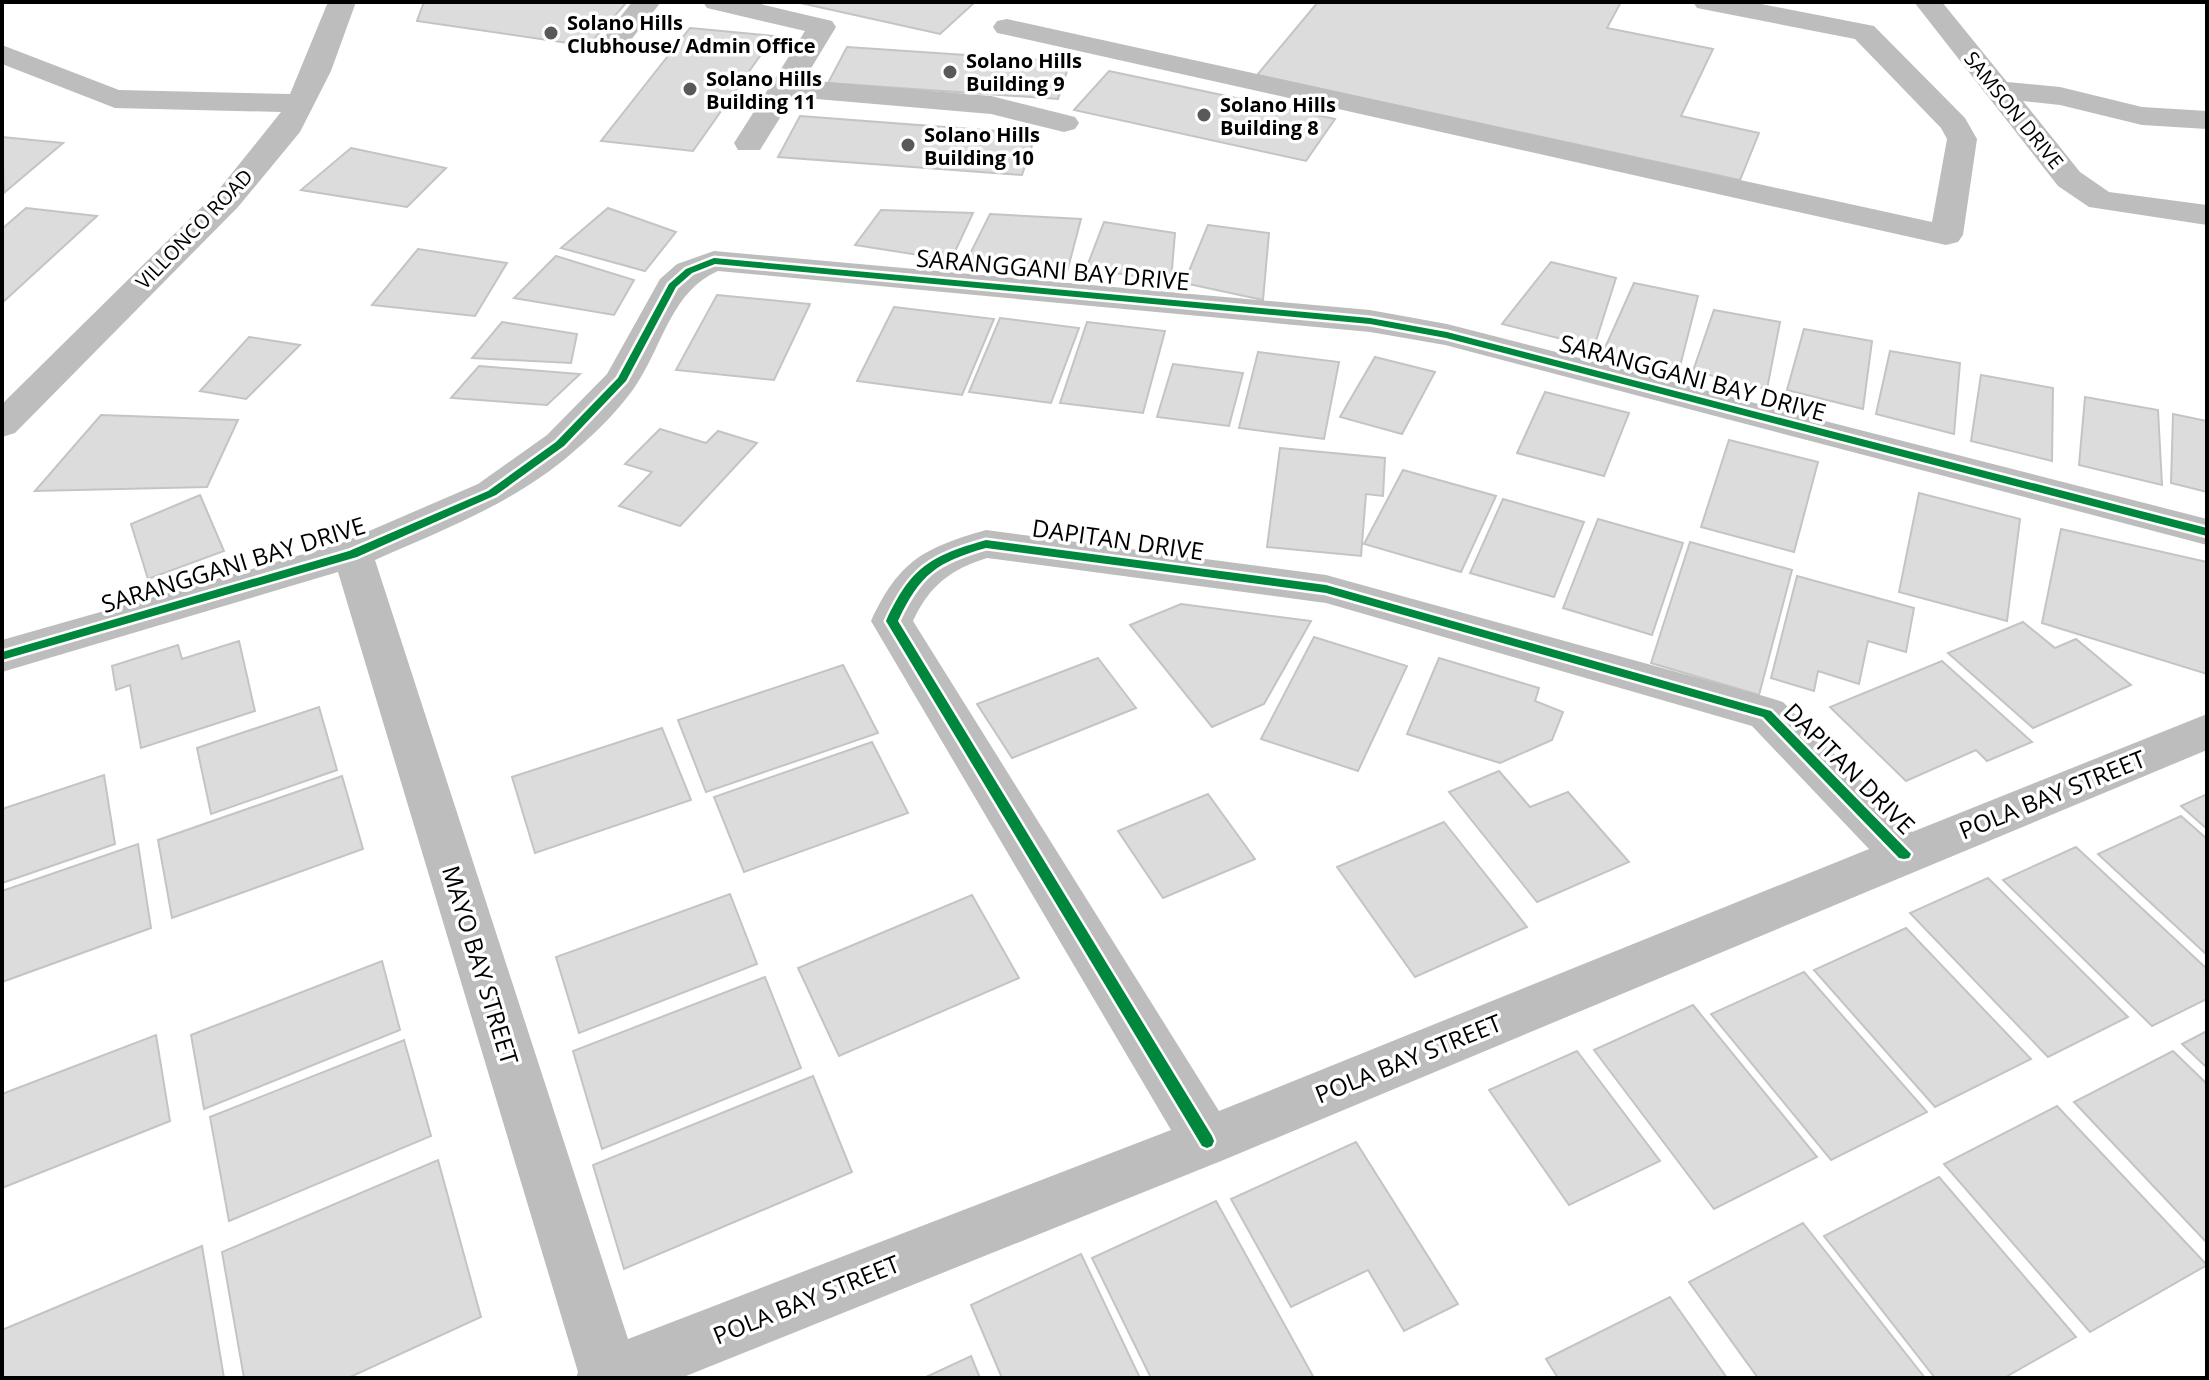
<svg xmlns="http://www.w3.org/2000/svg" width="2209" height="1380" font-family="'Open Sans',sans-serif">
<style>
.building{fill:#dcdcdc;stroke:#c4c4c4;stroke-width:2}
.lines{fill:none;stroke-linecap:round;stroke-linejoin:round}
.minor{fill:#bdbdbd;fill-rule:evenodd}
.cycleway-casing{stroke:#fff;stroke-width:5}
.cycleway{fill:#00873e;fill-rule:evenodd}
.poi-dot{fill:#595959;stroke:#fff;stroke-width:3}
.labels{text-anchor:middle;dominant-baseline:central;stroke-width:7;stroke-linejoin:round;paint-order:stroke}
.far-poi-label{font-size:20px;font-weight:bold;fill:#000;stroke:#fff;text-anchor:start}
.far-street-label{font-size:20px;fill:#000;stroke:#fff}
.street-label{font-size:24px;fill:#000;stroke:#fff}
</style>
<rect width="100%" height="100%" fill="#fff"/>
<g class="building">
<polygon points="424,2 627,2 588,46 417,21"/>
<polygon points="796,2 975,2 940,34"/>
<polygon points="1318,2 1621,2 1607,28 1713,49 1681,116 1759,133 1740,180 1257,75"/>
<polygon points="690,28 774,36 693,151 601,141"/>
<polygon points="847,47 1070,62 1058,99 828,83"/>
<polygon points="1109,71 1335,119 1306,161 1074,110"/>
<polygon points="800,116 1036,134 1022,175 778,157"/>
<polygon points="2,137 63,143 4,193"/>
<polygon points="351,148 446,168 407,207 301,190"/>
<polygon points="26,208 97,216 2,303 2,229"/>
<polygon points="608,208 676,232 645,271 561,248"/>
<polygon points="881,210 973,213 951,260 855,245"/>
<polygon points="990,214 1081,219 1067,272 968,258"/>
<polygon points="1104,222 1175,233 1171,281 1086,269"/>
<polygon points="1208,225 1269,233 1263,300 1184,283"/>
<polygon points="418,249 507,263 475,316 372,305"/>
<polygon points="556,256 634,280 614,315 514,298"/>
<polygon points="1551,262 1616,278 1594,347 1502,324"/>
<polygon points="1634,283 1698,296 1679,370 1604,350"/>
<polygon points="717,295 810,304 774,380 676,370"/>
<polygon points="894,307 994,319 962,395 857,381"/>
<polygon points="1714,310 1780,322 1767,389 1693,371"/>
<polygon points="1000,318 1079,328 1051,403 969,392"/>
<polygon points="502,322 577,334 571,363 472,358"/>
<polygon points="1087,322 1165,331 1143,413 1060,403"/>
<polygon points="1804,329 1872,341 1863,409 1787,390"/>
<polygon points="249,337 300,345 246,399 200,391"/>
<polygon points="1890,351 1960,363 1954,434 1876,414"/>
<polygon points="1258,352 1339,362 1324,439 1239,428"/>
<polygon points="1375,357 1435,372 1402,434 1340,417"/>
<polygon points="1173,364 1243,373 1229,426 1157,417"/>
<polygon points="479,366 580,374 547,405 451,398"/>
<polygon points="1981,375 2053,388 2052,461 1971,441"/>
<polygon points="1545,392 1629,413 1604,476 1517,453"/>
<polygon points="2085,397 2158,410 2162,485 2079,465"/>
<polygon points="2173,414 2207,421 2207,492 2171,483"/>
<polygon points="101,415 238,420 207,487 35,491"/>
<polygon points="660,429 706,443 718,431 757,443 680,526 619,506 652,472 625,464"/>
<polygon points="1729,440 1818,462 1794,552 1701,527"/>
<polygon points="1280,448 1385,458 1383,496 1366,494 1361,556 1267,547"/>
<polygon points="1403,470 1496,496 1461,572 1364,544"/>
<polygon points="1919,493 2020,519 2007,621 1899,592"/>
<polygon points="200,495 224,551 148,579 131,524"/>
<polygon points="1503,499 1584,522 1554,597 1470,573"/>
<polygon points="1598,519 1683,543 1652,635 1563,608"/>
<polygon points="2061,529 2207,562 2207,674 2042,623"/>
<polygon points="1690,542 1792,570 1759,695 1651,663"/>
<polygon points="1797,576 1914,608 1906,652 1868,641 1859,684 1818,671 1814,691 1771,678"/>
<polygon points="1181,604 1311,621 1264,704 1212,727 1130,625"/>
<polygon points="2023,622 2055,648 2076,639 2131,685 2033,728 1948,653"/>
<polygon points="1314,637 1407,666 1358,771 1261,739"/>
<polygon points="239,641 255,711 141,748 130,685 116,690 112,666 178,645 182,659"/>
<polygon points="1098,658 1136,708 1012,758 977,704"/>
<polygon points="1439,658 1539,688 1535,701 1563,712 1552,740 1500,763 1407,734"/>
<polygon points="1942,661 2032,742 1987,761 1976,750 1906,781 1830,707"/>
<polygon points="843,665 878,733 706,792 678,720"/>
<polygon points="319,707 337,770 211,814 197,748"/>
<polygon points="662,728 691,800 535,853 512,777"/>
<polygon points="872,742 908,813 744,872 714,797"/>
<polygon points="1499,771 1530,807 1568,792 1629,862 1537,902 1449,792"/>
<polygon points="104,775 115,844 2,883 2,809"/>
<polygon points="342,776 363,849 172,918 158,840"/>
<polygon points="1208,794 1255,859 1163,898 1118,831"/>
<polygon points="2207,794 2207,829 2181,806"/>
<polygon points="2181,816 2207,839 2207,955 2098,854"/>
<polygon points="1444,822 1527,927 1415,977 1337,867"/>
<polygon points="138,844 151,928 2,982 2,891"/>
<polygon points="2076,847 2207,969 2207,999 2152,1026 2003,880"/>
<polygon points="1988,878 2128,1017 2048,1057 1910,913"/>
<polygon points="730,894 757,964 579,1033 556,957"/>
<polygon points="972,895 1019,978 839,1056 798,968"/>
<polygon points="1906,928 2031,1059 1935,1107 1814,970"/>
<polygon points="382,961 400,1030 204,1109 191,1035"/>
<polygon points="1804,972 1927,1112 1831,1160 1711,1014"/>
<polygon points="765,977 801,1068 602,1149 573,1051"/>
<polygon points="1693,1005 1817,1157 1714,1209 1594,1050"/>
<polygon points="2207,1031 2207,1068 2182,1044"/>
<polygon points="156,1035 170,1121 2,1188 2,1094"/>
<polygon points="404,1040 431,1136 229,1221 210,1117"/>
<polygon points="1577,1051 1660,1161 1569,1205 1489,1090"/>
<polygon points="2173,1051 2207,1084 2207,1243 2074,1102"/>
<polygon points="813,1076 852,1172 624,1269 593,1165"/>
<polygon points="2057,1106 2207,1265 2090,1332 1944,1164"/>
<polygon points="1356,1142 1458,1304 1404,1331 1368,1270 1291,1307 1231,1199"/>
<polygon points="438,1160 481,1317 348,1378 244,1378 222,1252"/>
<polygon points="1939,1177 2076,1337 2004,1378 1935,1378 1824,1236"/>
<polygon points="1216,1201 1314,1378 1151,1378 1092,1258"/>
<polygon points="1803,1223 1925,1378 1758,1378 1689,1282"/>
<polygon points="202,1246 224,1378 2,1378 2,1330"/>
<polygon points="1081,1254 1140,1378 1002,1378 971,1305"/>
<polygon points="1670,1297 1727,1378 1558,1378 1546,1359"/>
<polygon points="971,1356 980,1378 924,1378"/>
</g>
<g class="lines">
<g class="minor">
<polygon points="328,2 356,2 331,71 300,132 238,207 15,433 2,437 2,404 216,193 281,112 115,108 2,64 2,45 119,90 290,94"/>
<polygon points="632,2 661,2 619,55 599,55 595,49"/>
<polygon points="703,2 752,2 832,21 836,27 804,80 991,96 1075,117 1079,123 1075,129 1064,132 991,114 793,97 760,150 738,150 734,143 805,31 707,8"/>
<polygon points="1693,2 1751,2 1874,26 1965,118 1977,139 1963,235 1958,242 1946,245 1007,35 997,33 993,27 997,21 1007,19 1932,222 1947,139 1941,128 1855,39 1707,10 1697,8"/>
<polygon points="1914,2 1942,2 2007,82 2060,87 2142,107 2207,111 2207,129 2142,125 2060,105 2023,101 2080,172 2109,192 2207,205 2207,225 2089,207 2058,186"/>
<path d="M714 251 1370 310 1447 324 2207 519V545L1445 345 1370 332 718 271C673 290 663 343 638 382 623 406 595 434 572 453 514 503 445 529 375 560L628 1339 1171 1130 871 621C899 561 923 548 986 530L1326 575 1767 697 1783 702 1912 832 2207 714V750L1226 1159 681 1378H576L578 1372 338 572 2 672V640L339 544 478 484 547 435 607 374 660 279 677 264ZM987 558 1326 603 1752 726 1869 849 1219 1111 913 621C929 586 951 569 987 558Z"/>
</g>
<defs>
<g id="cycleway">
<polygon points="714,258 1370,318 1447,332 2207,528 2207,536 1446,338 1370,324 715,264 692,273 676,287 626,381 564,446 496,495 357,557 2,660 2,652 349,551 488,491 556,442 618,378 669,284 686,269"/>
<path d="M986 540 1326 585 1771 711 1911 854 1909 858 1904 859 1899 858 1763 717 1326 593 986 548C937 562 920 574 898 621L1212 1136 1214 1141 1212 1146 1207 1148 1202 1146 886 621C911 567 930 556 986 540Z"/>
</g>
</defs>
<use href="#cycleway" class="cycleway-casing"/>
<use href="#cycleway" class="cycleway"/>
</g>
<g class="poi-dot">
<circle cx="551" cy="33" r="8"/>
<circle cx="950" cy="72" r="8"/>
<circle cx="690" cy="89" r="8"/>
<circle cx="1204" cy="115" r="8"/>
<circle cx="908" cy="145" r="8"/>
</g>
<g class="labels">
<g class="far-poi-label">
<text x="567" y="22">Solano Hills<tspan x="567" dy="23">Clubhouse/ Admin Office</tspan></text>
<text x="966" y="60">Solano Hills<tspan x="966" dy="23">Building 9</tspan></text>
<text x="706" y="78">Solano Hills<tspan x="706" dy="23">Building 11</tspan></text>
<text x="1220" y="104">Solano Hills<tspan x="1220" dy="23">Building 8</tspan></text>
<text x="924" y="134">Solano Hills<tspan x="924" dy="23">Building 10</tspan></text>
</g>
<g class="far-street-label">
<text transform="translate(2014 110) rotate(51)">SAMSON DRIVE</text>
<text transform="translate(194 229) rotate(-46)">VILLONCO ROAD</text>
</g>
<g class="street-label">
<text transform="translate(1053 269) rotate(5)">SARANGGANI BAY DRIVE</text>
<text transform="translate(1693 377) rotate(15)">SARANGGANI BAY DRIVE</text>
<text transform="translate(1118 539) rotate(8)">DAPITAN DRIVE</text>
<text transform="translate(233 564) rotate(-17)">SARANGGANI BAY DRIVE</text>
<text transform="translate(1850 768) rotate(45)">DAPITAN DRIVE</text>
<text transform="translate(2052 794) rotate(-22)">POLA BAY STREET</text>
<text transform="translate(481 965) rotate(73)">MAYO BAY STREET</text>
<text transform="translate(1408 1058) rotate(-22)">POLA BAY STREET</text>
<text transform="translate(806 1299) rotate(-22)">POLA BAY STREET</text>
</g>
</g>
<rect width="2209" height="1380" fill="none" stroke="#000000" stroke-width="8"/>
</svg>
